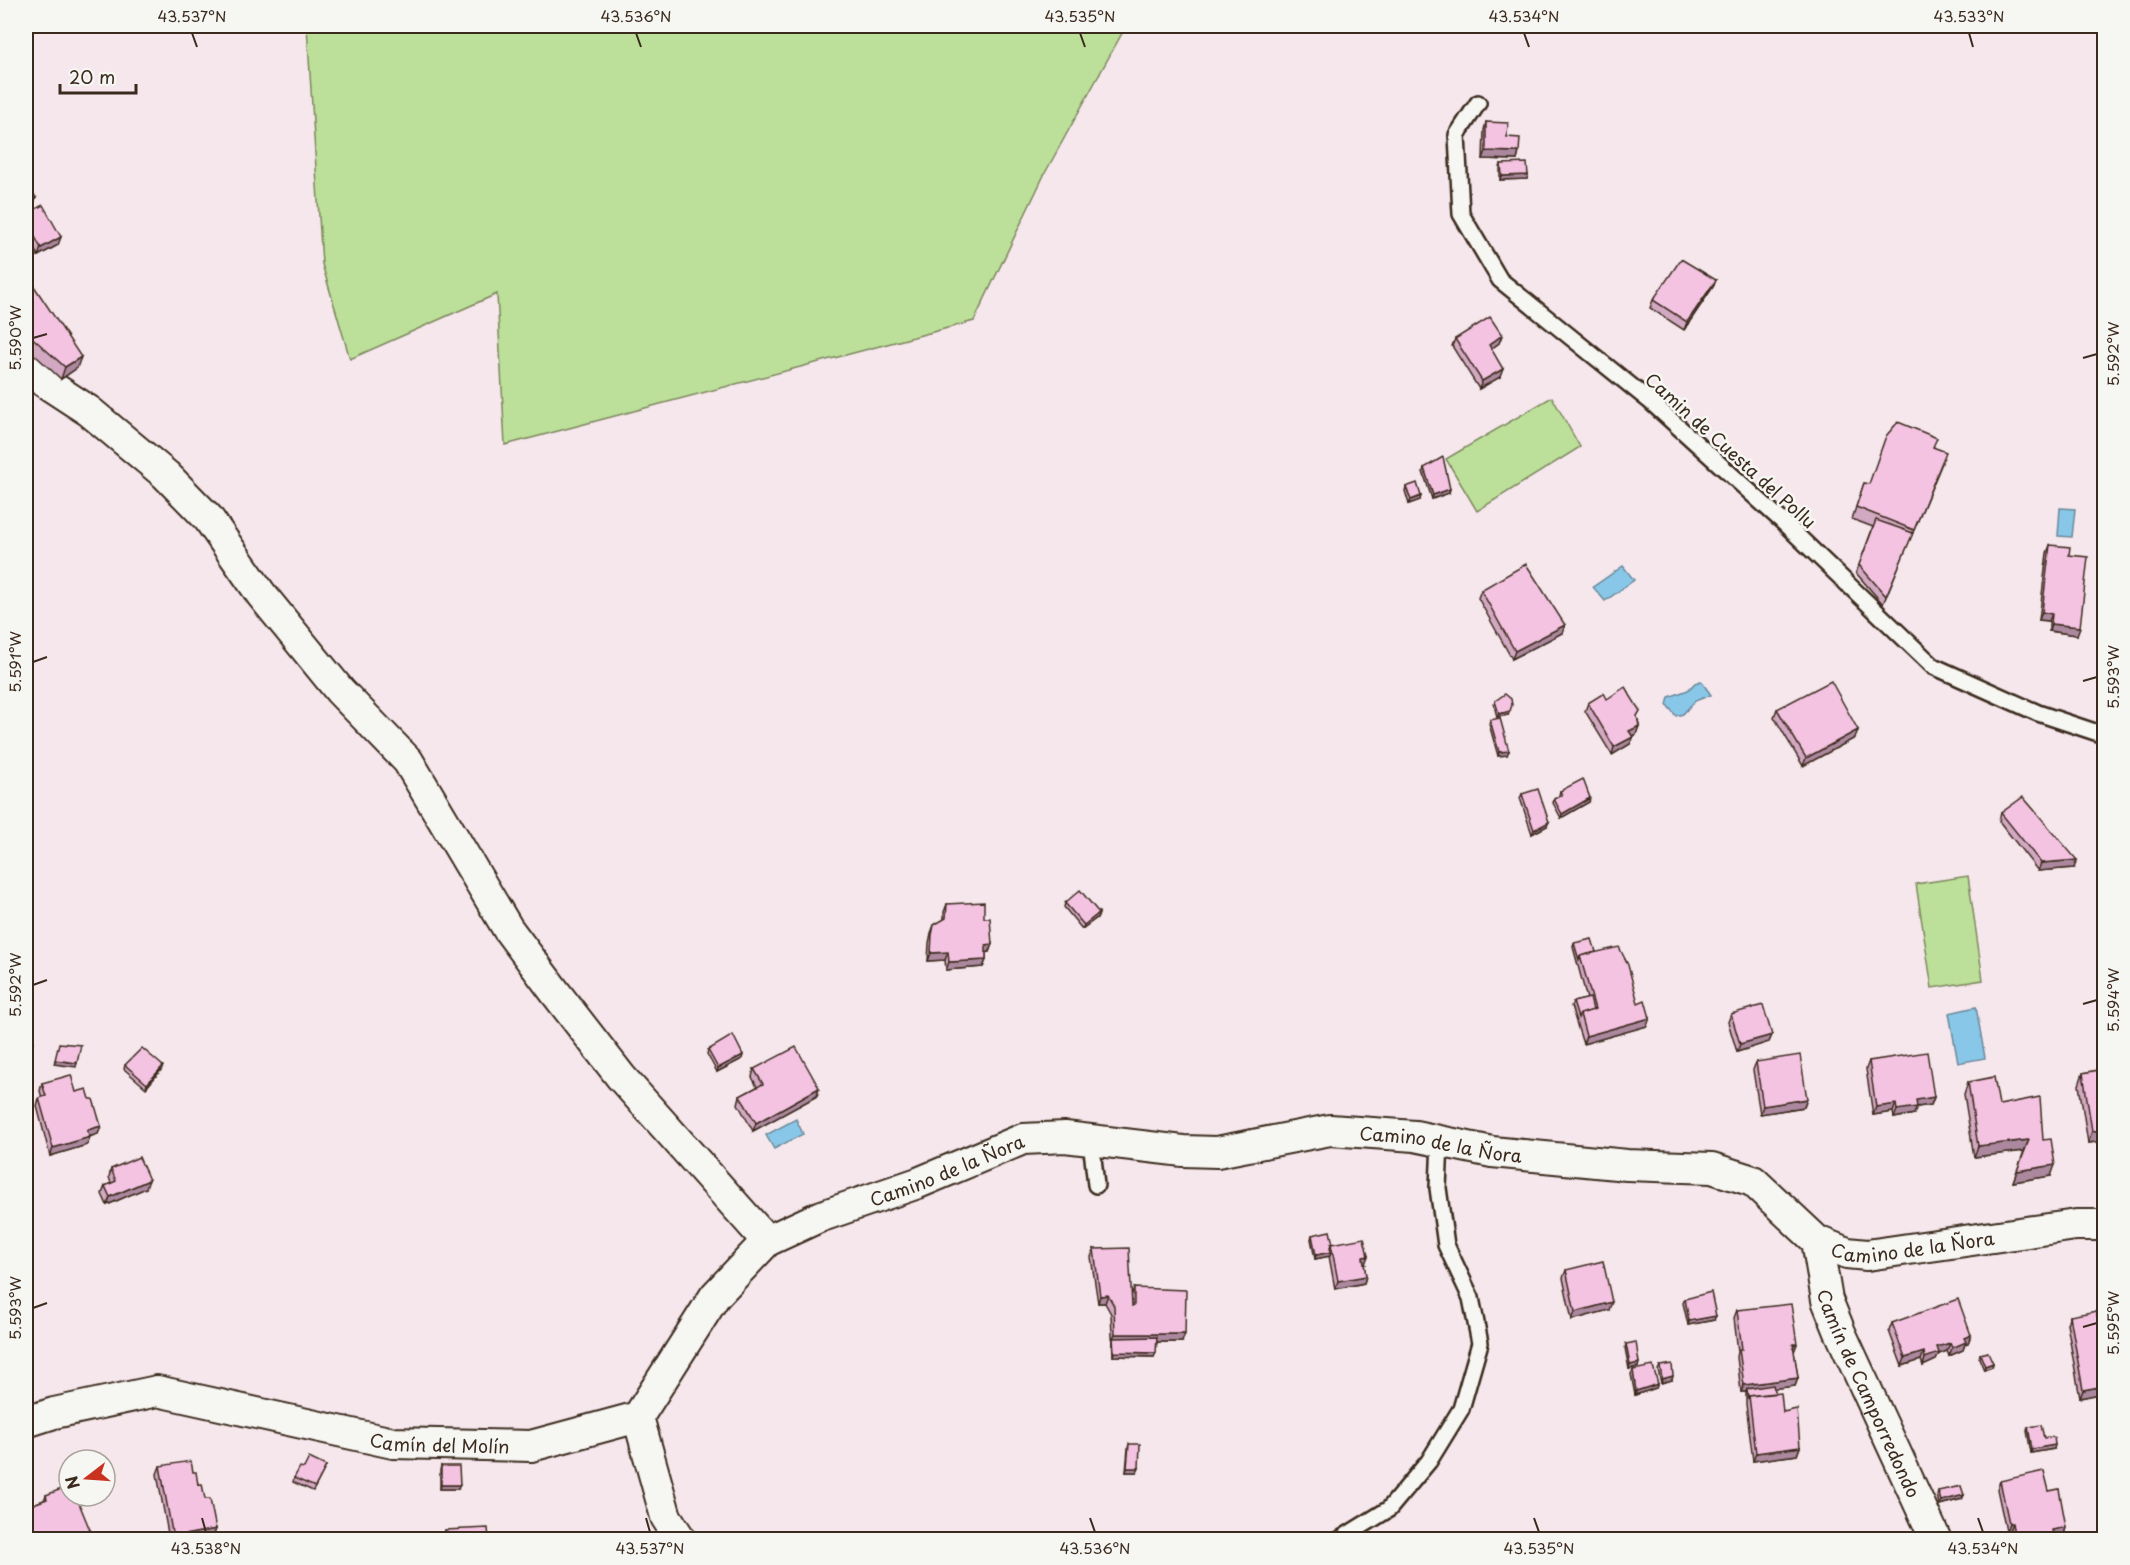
<svg xmlns="http://www.w3.org/2000/svg" width="2130" height="1565" font-family="'Playpen Sans',sans-serif">
<style>
.green{fill:#bce09a;stroke:#7c855c;stroke-width:1.5}
.water{fill:#89c7e9;stroke:#6a8898;stroke-width:1.5}
.lines{fill:none;stroke-linecap:round;stroke-linejoin:round}
.lane-casing{stroke:#3b2a1e;stroke-width:20}
.street-casing{stroke:#3b2a1e;stroke-width:34}
.lane{stroke:#f6f6f2;stroke-width:15}
.street{stroke:#f6f6f2;stroke-width:30}
.wall{fill:#d3a8c2;stroke:#3b2a1e;stroke-width:1.5}
.shaded-wall{fill:#ac889e;stroke:#3b2a1e;stroke-width:1.5}
.building{fill:#f5c3e2;stroke:#3b2a1e;stroke-width:1.5}
.ticks{fill:none;stroke:#3b2a1e;stroke-width:2}
.labels{text-anchor:middle;dominant-baseline:central;stroke-width:5;stroke-linejoin:round;paint-order:stroke}
.street-label{font-size:18px;fill:#3b2a1e;stroke:#f6f6f2}
.neatline{fill:none;stroke:#3b2a1e;stroke-width:2}
.ticks-label{font-size:15px;text-anchor:middle;fill:#3b2a1e}
</style>
<rect width="100%" height="100%" fill="#f6e7ed"/>
<filter id="ink" filterUnits="userSpaceOnUse"><feTurbulence type="fractalNoise" baseFrequency=".0167" numOctaves="2"/><feDisplacementMap in="SourceGraphic" scale="12" xChannelSelector="R" yChannelSelector="G"/><feConvolveMatrix kernelMatrix="1 2 1 2 8 2 1 2 1" color-interpolation-filters="sRGB"/></filter>
<g filter="url(#ink)">
<g class="green">
<polygon points="307,26 1126,26 1045,173 974,321 505,445 497,294 350,359 322,264"/>
<polygon points="1552,397 1580,447 1477,511 1446,459"/>
<polygon points="1968,876 1983,980 1932,988 1916,884"/>
</g>
<g class="water">
<polygon points="2060,508 2075,509 2072,537 2058,536"/>
<polygon points="1623,566 1634,580 1605,601 1593,587"/>
<polygon points="1701,681 1711,695 1695,701 1683,714 1676,716 1667,705 1669,697 1688,690 1695,683"/>
<polygon points="1976,1007 1985,1058 1958,1063 1949,1013"/>
<polygon points="796,1119 803,1134 774,1149 766,1135"/>
</g>
<g class="lines">
<defs>
<g id="lane">
<polyline points="1478,103 1457,135 1461,214 1500,280 1651,402 1782,521 1933,666 2038,713 2104,735"/>
<polyline points="1091,1140 1096,1185"/>
<polyline points="1339,1540 1389,1509 1429,1461 1461,1409 1480,1343 1471,1298 1446,1245 1438,1188 1440,1141"/>
</g>
<g id="street">
<polyline points="26,364 40,379 89,411 166,475 208,518 261,594 340,691 408,761 508,929 555,992 621,1077 767,1241"/>
<path id="s1" d="M1817 1241 1827 1300 1840 1332 1936 1540"/>
<polyline points="638,1417 666,1517 681,1540"/>
<path id="s2" d="M26 1422 54 1413 157 1391 393 1443 531 1446 638 1417 715 1296 767 1241 819 1217 918 1183 1023 1139 1065 1137 1183 1151 1217 1152 1330 1130 1415 1136 1492 1152 1627 1165 1712 1168 1753 1181 1817 1241 1847 1253 1867 1255 2076 1225H2104"/>
</g>
</defs>
<use href="#lane" class="lane-casing"/>
<use href="#street" class="street-casing"/>
<use href="#lane" class="lane"/>
<use href="#street" class="street"/>
</g>
<g class="wall">
<polygon points="1486,122 1507,137 1519,152 1517,160 1483,159 1484,130"/>
<polygon points="1501,164 1528,175 1527,179 1500,180 1500,168"/>
<polygon points="26,214 58,245 38,256 26,233"/>
<polygon points="26,274 77,368 61,379 26,347"/>
<polygon points="1716,280 1713,287 1684,330 1650,308 1653,300"/>
<polygon points="1502,335 1499,343 1491,349 1500,377 1479,389 1452,346 1455,339"/>
<polygon points="1934,447 1942,463 1883,604 1856,573 1873,527 1852,519 1864,483 1869,484"/>
<polygon points="1424,468 1449,493 1432,499 1423,472"/>
<polygon points="1406,487 1420,500 1409,504 1405,491"/>
<polygon points="2050,545 2077,635 2049,631 2049,621 2039,620 2047,553"/>
<polygon points="1481,590 1562,633 1512,659 1478,598"/>
<polygon points="1495,701 1508,715 1497,717 1494,705"/>
<polygon points="1588,703 1638,719 1639,726 1636,734 1632,736 1630,744 1612,755 1585,711"/>
<polygon points="1777,709 1858,730 1855,738 1803,766 1774,717"/>
<polygon points="1490,720 1507,755 1498,756 1489,724"/>
<polygon points="1560,791 1589,802 1561,818 1553,803 1554,799 1559,796 1559,795"/>
<polygon points="1522,794 1547,826 1532,834 1520,798"/>
<polygon points="2001,813 2074,868 2038,871 1999,821"/>
<polygon points="1065,903 1099,913 1098,917 1082,929 1064,907"/>
<polygon points="947,904 984,918 992,944 989,952 986,952 986,960 983,967 946,970 945,960 928,961 929,943 931,933 934,925 944,920 944,912"/>
<polygon points="1574,943 1596,952 1638,1003 1647,1026 1583,1044 1571,1006 1573,1002 1587,999 1573,947"/>
<polygon points="1731,1014 1772,1035 1769,1042 1737,1052 1728,1022"/>
<polygon points="708,1050 742,1059 717,1072 707,1054"/>
<polygon points="1869,1061 1934,1097 1931,1105 1917,1107 1914,1114 1894,1118 1893,1112 1873,1115 1866,1069"/>
<polygon points="1756,1062 1807,1099 1804,1107 1760,1114 1753,1070"/>
<polygon points="125,1065 161,1070 146,1088 124,1069"/>
<polygon points="754,1069 819,1088 817,1096 753,1131 738,1104 740,1096 757,1087 752,1077"/>
<polygon points="2104,1069 2104,1141 2088,1143 2079,1085 2083,1073"/>
<polygon points="1968,1082 1999,1105 2043,1140 2051,1176 2013,1182 2024,1151 1974,1157 1964,1094"/>
<polygon points="42,1083 76,1092 90,1099 101,1126 98,1134 89,1137 87,1145 50,1156 37,1106 39,1098 42,1098 40,1091"/>
<polygon points="111,1169 146,1188 107,1205 102,1194 105,1186 111,1183 109,1177"/>
<polygon points="1312,1235 1333,1244 1365,1264 1364,1264 1366,1276 1364,1283 1335,1289 1329,1256 1315,1259 1311,1239"/>
<polygon points="1094,1249 1131,1296 1134,1288 1182,1342 1157,1342 1154,1357 1113,1356 1111,1314 1105,1303 1098,1303 1091,1257"/>
<polygon points="1566,1270 1609,1310 1572,1320 1563,1278"/>
<polygon points="1685,1299 1714,1320 1688,1325 1683,1303"/>
<polygon points="1737,1310 1794,1352 1798,1378 1795,1386 1774,1388 1775,1393 1800,1447 1797,1455 1753,1461 1746,1404 1746,1392 1741,1392 1737,1357 1738,1352 1734,1318"/>
<polygon points="2070,1316 2097,1316 2104,1393 2080,1398 2067,1324"/>
<polygon points="1892,1323 1971,1335 1968,1343 1965,1344 1963,1350 1949,1356 1947,1351 1939,1354 1936,1360 1923,1366 1921,1360 1902,1366 1889,1331"/>
<polygon points="1626,1344 1638,1367 1629,1369 1625,1348"/>
<polygon points="1980,1354 1993,1363 1992,1367 1984,1370 1979,1358"/>
<polygon points="1660,1366 1672,1380 1661,1383 1658,1370"/>
<polygon points="1633,1370 1656,1388 1635,1395 1631,1374"/>
<polygon points="2028,1427 2044,1438 2054,1449 2031,1453 2027,1431"/>
<polygon points="1129,1444 1139,1468 1137,1472 1126,1472 1128,1448"/>
<polygon points="160,1466 193,1472 205,1499 216,1529 213,1537 198,1539 169,1539 157,1474"/>
<polygon points="326,1466 313,1491 293,1482 294,1478 304,1468"/>
<polygon points="441,1466 458,1489 440,1489 440,1470"/>
<polygon points="2000,1481 2049,1491 2066,1527 2064,1535 2053,1537 2054,1539 2010,1539 2009,1531 2006,1531 1997,1489"/>
<polygon points="1938,1491 1964,1495 1962,1499 1939,1505 1937,1495"/>
<polygon points="46,1495 90,1530 87,1538 83,1539 29,1539 26,1531 26,1514 28,1506 44,1500"/>
<polygon points="445,1530 489,1539 442,1539"/>
</g>
<g class="shaded-wall">
<polygon points="1486,151 1519,152 1517,160 1483,159"/>
<polygon points="1528,175 1527,179 1500,180 1502,176"/>
<polygon points="36,198 33,206 26,210 26,204"/>
<polygon points="61,237 58,245 38,256 41,248"/>
<polygon points="1716,280 1713,287 1684,330 1687,322"/>
<polygon points="1502,335 1499,343 1486,353 1489,345"/>
<polygon points="81,357 77,368 61,379 65,367"/>
<polygon points="1503,369 1500,377 1479,389 1482,381"/>
<polygon points="1450,489 1449,493 1432,499 1433,495"/>
<polygon points="1421,496 1420,500 1409,504 1411,500"/>
<polygon points="2042,612 2052,614 2049,621 2039,620"/>
<polygon points="2051,624 2080,627 2077,635 2049,631"/>
<polygon points="1565,625 1562,633 1512,659 1515,651"/>
<polygon points="1510,711 1508,715 1497,717 1499,714"/>
<polygon points="1639,726 1636,734 1627,739 1629,731"/>
<polygon points="1858,730 1855,738 1803,766 1806,758"/>
<polygon points="1633,737 1630,744 1612,755 1614,747"/>
<polygon points="1509,751 1507,755 1498,756 1499,752"/>
<polygon points="1590,798 1589,802 1561,818 1562,814"/>
<polygon points="1549,822 1547,826 1532,834 1534,830"/>
<polygon points="2077,860 2074,868 2038,871 2041,863"/>
<polygon points="1099,913 1098,917 1082,929 1084,925"/>
<polygon points="992,944 989,952 983,953 986,945"/>
<polygon points="948,952 945,960 928,961 931,953"/>
<polygon points="986,960 983,967 946,970 949,962"/>
<polygon points="1650,1018 1647,1026 1583,1044 1586,1036"/>
<polygon points="1772,1035 1769,1042 1737,1052 1740,1044"/>
<polygon points="33,1041 30,1049 26,1050 26,1043"/>
<polygon points="743,1055 742,1059 717,1072 718,1068"/>
<polygon points="55,1060 77,1063 76,1067 54,1064"/>
<polygon points="163,1066 161,1070 146,1088 147,1084"/>
<polygon points="819,1088 817,1096 753,1131 756,1123"/>
<polygon points="1934,1097 1931,1105 1917,1107 1914,1114 1894,1118 1897,1110 1916,1100"/>
<polygon points="1807,1099 1804,1107 1760,1114 1763,1106"/>
<polygon points="1896,1104 1893,1112 1873,1115 1876,1107"/>
<polygon points="34,1107 33,1111 26,1112 26,1109"/>
<polygon points="101,1126 98,1134 85,1138 87,1130"/>
<polygon points="2104,1130 2104,1141 2088,1143 2092,1131"/>
<polygon points="90,1137 87,1145 50,1156 53,1148"/>
<polygon points="2029,1140 2024,1151 1974,1157 1978,1146"/>
<polygon points="2055,1165 2051,1176 2013,1182 2017,1171"/>
<polygon points="149,1180 146,1188 107,1205 110,1197"/>
<polygon points="1331,1252 1330,1256 1315,1259 1316,1255"/>
<polygon points="1368,1256 1365,1264 1360,1265 1363,1257"/>
<polygon points="1366,1276 1364,1283 1335,1289 1338,1281"/>
<polygon points="1108,1295 1105,1303 1098,1303 1100,1296"/>
<polygon points="1612,1302 1609,1310 1572,1320 1575,1312"/>
<polygon points="1716,1316 1714,1320 1688,1325 1689,1321"/>
<polygon points="1115,1334 1185,1334 1182,1342 1114,1342 1113,1338"/>
<polygon points="1971,1335 1968,1343 1965,1344 1963,1350 1949,1356 1952,1348 1964,1338"/>
<polygon points="1950,1343 1947,1351 1939,1354 1936,1360 1923,1366 1925,1358 1937,1347"/>
<polygon points="1793,1344 1797,1344 1794,1352 1790,1352"/>
<polygon points="1114,1352 1156,1353 1154,1357 1113,1356"/>
<polygon points="1924,1352 1921,1360 1902,1366 1905,1358"/>
<polygon points="1639,1363 1638,1367 1629,1369 1630,1365"/>
<polygon points="1993,1363 1992,1367 1984,1370 1985,1366"/>
<polygon points="1673,1376 1672,1380 1661,1383 1662,1379"/>
<polygon points="1798,1378 1795,1386 1747,1392 1747,1389 1746,1392 1741,1392 1744,1385"/>
<polygon points="1658,1384 1656,1388 1635,1395 1636,1391"/>
<polygon points="2104,1386 2104,1393 2080,1398 2083,1390"/>
<polygon points="2055,1445 2054,1449 2031,1453 2032,1449"/>
<polygon points="1800,1447 1797,1455 1753,1461 1756,1453"/>
<polygon points="1127,1468 1139,1468 1137,1472 1126,1472"/>
<polygon points="441,1485 460,1485 458,1489 440,1489"/>
<polygon points="1964,1495 1962,1499 1939,1505 1941,1501"/>
<polygon points="2009,1523 2012,1523 2009,1531 2006,1531"/>
<polygon points="2066,1527 2064,1535 2049,1538 2052,1530"/>
<polygon points="216,1529 213,1537 198,1539 172,1539 173,1537"/>
<polygon points="90,1530 87,1538 83,1539 66,1539"/>
<polygon points="57,1531 54,1539 36,1539"/>
</g>
<g class="building">
<polygon points="1486,122 1508,123 1507,137 1520,138 1519,152 1486,151"/>
<polygon points="1527,163 1528,175 1502,176 1501,164"/>
<polygon points="26,180 36,198 26,204"/>
<polygon points="43,205 61,237 41,248 26,220 26,214"/>
<polygon points="1681,259 1716,280 1687,322 1653,300"/>
<polygon points="26,274 81,357 65,367 26,332"/>
<polygon points="1490,317 1502,335 1489,345 1503,369 1482,381 1455,339"/>
<polygon points="1898,422 1937,438 1933,447 1946,452 1914,530 1856,507 1864,483 1869,484 1886,436"/>
<polygon points="1443,457 1450,489 1433,495 1424,468"/>
<polygon points="1417,483 1421,496 1411,500 1406,487"/>
<polygon points="1876,520 1913,533 1886,596 1859,565"/>
<polygon points="2050,545 2070,547 2069,555 2088,557 2080,627 2051,624 2052,614 2042,612"/>
<polygon points="1526,564 1565,625 1515,651 1481,590"/>
<polygon points="1831,681 1858,730 1806,758 1777,709"/>
<polygon points="1625,687 1640,711 1637,716 1639,726 1629,731 1633,737 1614,747 1588,703 1604,693 1607,699"/>
<polygon points="1505,694 1511,699 1512,705 1510,711 1499,714 1495,701"/>
<polygon points="1500,718 1509,751 1499,752 1490,720"/>
<polygon points="1583,779 1590,798 1562,814 1554,799 1562,795 1560,791"/>
<polygon points="1538,789 1549,822 1534,830 1522,794"/>
<polygon points="2023,797 2077,860 2041,863 2001,813"/>
<polygon points="1080,890 1099,913 1084,925 1065,903"/>
<polygon points="984,902 984,918 990,918 992,944 986,945 986,960 949,962 948,952 931,953 932,935 934,925 946,918 947,904"/>
<polygon points="1592,939 1596,952 1580,956 1579,960 1574,943"/>
<polygon points="1619,947 1628,965 1638,1003 1645,1000 1650,1018 1586,1036 1580,1014 1595,1009 1580,956"/>
<polygon points="1590,998 1593,1010 1580,1014 1578,1018 1573,1002"/>
<polygon points="1763,1005 1772,1035 1740,1044 1731,1014"/>
<polygon points="26,1021 33,1041 26,1043"/>
<polygon points="733,1035 743,1055 718,1068 708,1050"/>
<polygon points="59,1043 81,1045 77,1063 55,1060"/>
<polygon points="796,1047 819,1088 756,1123 740,1096 763,1084 754,1069"/>
<polygon points="142,1048 163,1066 147,1084 125,1065"/>
<polygon points="1927,1052 1934,1097 1916,1100 1917,1107 1897,1110 1896,1104 1876,1107 1869,1061"/>
<polygon points="1800,1055 1807,1099 1763,1106 1756,1062"/>
<polygon points="2104,1069 2104,1130 2092,1131 2083,1073"/>
<polygon points="71,1075 76,1092 87,1089 90,1099 93,1099 101,1126 87,1130 90,1137 53,1148 39,1098 46,1096 42,1083"/>
<polygon points="1994,1077 1999,1105 2040,1097 2043,1140 2051,1139 2055,1165 2017,1171 2029,1140 1978,1146 1968,1082"/>
<polygon points="29,1088 34,1107 26,1109 26,1089"/>
<polygon points="139,1157 149,1180 110,1197 105,1186 116,1181 111,1169"/>
<polygon points="1330,1231 1333,1244 1331,1244 1330,1248 1331,1252 1316,1255 1312,1235"/>
<polygon points="1364,1238 1368,1256 1363,1257 1366,1276 1338,1281 1331,1244"/>
<polygon points="1129,1248 1132,1306 1134,1305 1134,1288 1186,1290 1185,1334 1115,1334 1114,1306 1108,1295 1100,1296 1094,1249"/>
<polygon points="1603,1261 1612,1302 1575,1312 1566,1270"/>
<polygon points="1711,1292 1716,1316 1689,1321 1685,1299"/>
<polygon points="1958,1299 1971,1335 1964,1338 1966,1342 1952,1348 1950,1343 1937,1347 1939,1353 1925,1358 1924,1352 1905,1358 1892,1323"/>
<polygon points="1791,1304 1797,1344 1793,1344 1798,1378 1744,1385 1739,1349 1742,1349 1737,1310"/>
<polygon points="2097,1311 2097,1316 2104,1314 2104,1386 2083,1390 2070,1316"/>
<polygon points="1157,1337 1156,1353 1114,1352 1113,1338"/>
<polygon points="1636,1342 1639,1363 1630,1365 1626,1344"/>
<polygon points="1988,1352 1993,1363 1985,1366 1980,1354"/>
<polygon points="1672,1364 1673,1376 1662,1379 1660,1366"/>
<polygon points="1653,1366 1658,1384 1636,1391 1633,1370"/>
<polygon points="1773,1385 1775,1393 1749,1396 1748,1400 1747,1389"/>
<polygon points="1781,1393 1783,1412 1797,1409 1800,1447 1756,1453 1749,1396"/>
<polygon points="2041,1425 2044,1438 2054,1437 2055,1445 2032,1449 2028,1427"/>
<polygon points="1129,1444 1140,1444 1139,1468 1127,1468"/>
<polygon points="309,1458 326,1466 315,1487 294,1478 300,1467 304,1468"/>
<polygon points="191,1461 193,1472 196,1472 198,1485 202,1484 205,1499 210,1499 216,1529 173,1537 160,1466"/>
<polygon points="441,1466 459,1466 460,1485 441,1485"/>
<polygon points="2044,1471 2049,1491 2059,1489 2066,1527 2052,1530 2054,1539 2015,1539 2012,1523 2009,1523 2000,1481"/>
<polygon points="69,1486 69,1496 76,1496 90,1530 66,1539 60,1539 57,1531 35,1539 26,1516 26,1514 30,1512 28,1506 47,1499 46,1495"/>
<polygon points="1961,1486 1964,1495 1941,1501 1938,1491"/>
<polygon points="488,1528 489,1539 445,1539 445,1530"/>
</g>
</g>
<path class="ticks" d="M192 33 197 47M636 33 641 47M1080 33 1085 47M1524 33 1529 47M1969 33 1973 47M33 338 47 334M2083 358 2097 354M33 662 47 657M2083 681 2097 677M33 985 47 980M2083 1004 2097 1000M33 1308 47 1303M2083 1327 2097 1323M202 1518 206 1532M646 1518 650 1532M1090 1518 1095 1532M1534 1518 1539 1532M1978 1518 1983 1532"/>
<g class="labels">
<g class="street-label">
<text transform="translate(1731 450) rotate(42)">Camin de Cuesta del Pollu</text>
<text stroke="none"><textPath href="#s2" startOffset="1542">Camino de la Ñora</textPath></text>
<text stroke="none"><textPath href="#s2" startOffset="1038">Camino de la Ñora</textPath></text>
<text stroke="none"><textPath href="#s2" startOffset="2044">Camino de la Ñora</textPath></text>
<text stroke="none"><textPath href="#s1" startOffset="162">Camín de Camporredondo</textPath></text>
<text stroke="none"><textPath href="#s2" startOffset="423">Camín del Molín</textPath></text>
</g>
</g>
<rect width="2130" height="1565" fill="none" stroke="#f6f6f2" stroke-width="66"/>
<g transform="translate(87 1478) rotate(253)"><circle r="28" fill="#f6f6f2" stroke="#aba49d" stroke-width="1.5"/>
<path d="M0-4.5L10 22L0 15L-10 22Z" fill="#c8321e"/>
<text y="-9" font-size="16" font-weight="bold" text-anchor="middle" fill="#3b2a1e">N</text>
</g>
<path d="M60 84v9h76v-9" fill="none" stroke="#3b2a1e" stroke-width="3"/>
<text x="69" y="84" font-size="18" fill="#3b2a1e" stroke="#f6f6f2" stroke-width="4.5" paint-order="stroke">20 m</text>
<rect x="33" y="33" width="2064" height="1499" class="neatline"/>
<g class="ticks-label">
<text x="192" y="22">43.537°N</text>
<text x="636" y="22">43.536°N</text>
<text x="1080" y="22">43.535°N</text>
<text x="1524" y="22">43.534°N</text>
<text x="1969" y="22">43.533°N</text>
<text transform="translate(16 338) rotate(-90)" y="5">5.590°W</text>
<text transform="translate(2114 354) rotate(-90)" y="5">5.592°W</text>
<text transform="translate(16 662) rotate(-90)" y="5">5.591°W</text>
<text transform="translate(2114 677) rotate(-90)" y="5">5.593°W</text>
<text transform="translate(16 985) rotate(-90)" y="5">5.592°W</text>
<text transform="translate(2114 1000) rotate(-90)" y="5">5.594°W</text>
<text transform="translate(16 1308) rotate(-90)" y="5">5.593°W</text>
<text transform="translate(2114 1323) rotate(-90)" y="5">5.595°W</text>
<text x="206" y="1554">43.538°N</text>
<text x="650" y="1554">43.537°N</text>
<text x="1095" y="1554">43.536°N</text>
<text x="1539" y="1554">43.535°N</text>
<text x="1983" y="1554">43.534°N</text>
</g>
</svg>
